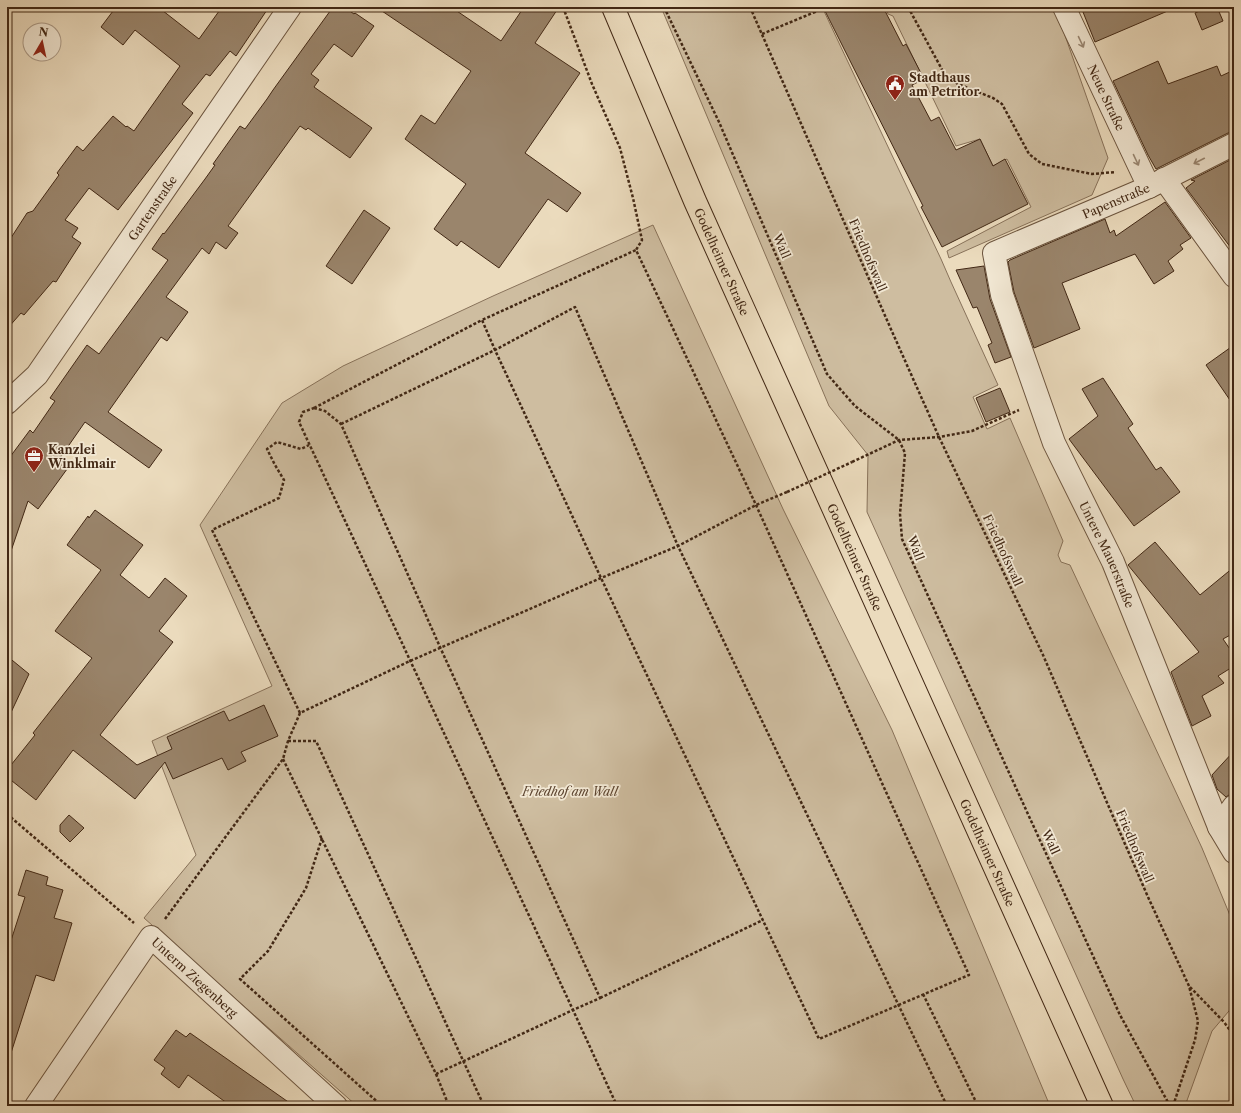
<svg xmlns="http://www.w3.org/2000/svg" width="1241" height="1113" font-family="'Libre Caslon Text',serif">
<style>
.green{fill:#cebda0;stroke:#88725a}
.building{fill:#9a856c;stroke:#422815}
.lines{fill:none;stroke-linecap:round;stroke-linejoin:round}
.minor-casing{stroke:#6c553f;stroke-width:24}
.primary-casing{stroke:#422815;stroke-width:24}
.path{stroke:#422815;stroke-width:2.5;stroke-dasharray:3 2;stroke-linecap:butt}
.minor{stroke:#f2e8d4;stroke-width:22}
.primary{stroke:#ebdbbd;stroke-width:22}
.path-bridge{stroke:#422815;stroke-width:2.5;stroke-dasharray:3 2;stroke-linecap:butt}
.oneway{stroke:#9a8874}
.labels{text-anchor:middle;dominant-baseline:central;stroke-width:3.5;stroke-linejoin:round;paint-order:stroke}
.poi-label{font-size:12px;font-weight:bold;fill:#422815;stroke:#f2e8d4;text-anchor:start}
.street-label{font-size:12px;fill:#422815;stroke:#f2e8d4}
.park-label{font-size:12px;font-style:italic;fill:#5e4631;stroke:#f2e8d4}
</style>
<rect width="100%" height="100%" fill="#ebdbbd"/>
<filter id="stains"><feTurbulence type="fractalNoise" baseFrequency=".005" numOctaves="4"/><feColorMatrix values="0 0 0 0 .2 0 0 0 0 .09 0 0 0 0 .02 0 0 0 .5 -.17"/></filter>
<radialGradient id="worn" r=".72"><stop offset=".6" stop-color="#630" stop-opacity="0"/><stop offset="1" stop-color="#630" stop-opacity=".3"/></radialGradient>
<g class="green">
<polygon points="661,7 822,7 941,259 951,282 998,385 973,397 987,429 1010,418 1063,541 1058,555 1061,562 1070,565 1202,848 1234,925 1234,1005 1212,1031 1185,1106 1136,1106 1123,1079 867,512 868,455 829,406"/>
<polygon points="885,7 1055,7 1108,158 1092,195 949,258 947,251 1031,207 1007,159 993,166 980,139 956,146 893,16 888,14"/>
<polygon points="653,225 783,509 892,730 1050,1106 357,1106 144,918 196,855 152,741 272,686 200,525 282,403 343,366 493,296"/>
</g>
<g class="building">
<polygon points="116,7 158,7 199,39 222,7 269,7 236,56 230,51 210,76 206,74 182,104 193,113 118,210 89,188 65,220 78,228 72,237 81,243 56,282 53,281 24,315 21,313 7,329 7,244 27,213 33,211 59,175 57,173 77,146 83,151 113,116 126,127 127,126 134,131 180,66 135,30 123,45 101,27"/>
<polygon points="333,7 344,7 354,14 355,13 374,26 352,57 334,44 311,74 319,80 314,87 372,128 350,158 308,128 306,130 300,126 228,226 238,233 226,249 216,242 209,254 202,248 166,297 188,312 167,341 161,337 108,412 162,450 149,468 85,422 60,458 70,465 38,509 28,501 10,554 7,554 7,461 30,430 33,433 55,401 50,398 87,345 99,354 168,260 152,249 163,233 164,234 205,179 215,165 213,164 240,126 245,129 267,99 273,90"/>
<polygon points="376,7 451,7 501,41 524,7 559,7 535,43 580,73 525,153 581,193 567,212 548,199 499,268 461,241 457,246 434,229 466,184 405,139 421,115 435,124 471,71"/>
<polygon points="823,7 883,7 903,46 906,44 924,79 912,85 931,121 939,117 956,150 980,139 993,166 1005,159 1028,204 942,247 921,207 923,206"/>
<polygon points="1081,7 1177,7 1095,42"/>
<polygon points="1208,7 1217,7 1223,21 1202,30 1195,13"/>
<polygon points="1158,61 1168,84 1217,66 1221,76 1234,70 1234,132 1228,133 1156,169 1148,155 1113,81"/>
<polygon points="1234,158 1234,252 1186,188 1195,181 1191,180"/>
<polygon points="1165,202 1191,238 1180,245 1183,249 1168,261 1174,271 1154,284 1135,254 1062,283 1080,329 1034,348 1014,292 1008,262 1010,260 1105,219 1110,233 1114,230 1116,236"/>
<polygon points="364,210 390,228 352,284 326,266"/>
<polygon points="984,266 990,299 1011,357 995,363 988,345 992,343 977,307 973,308 956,270"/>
<polygon points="1234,345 1234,406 1206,365"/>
<polygon points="1103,378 1133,424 1128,428 1156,470 1161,467 1180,492 1134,526 1069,439 1098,416 1082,389"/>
<polygon points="1000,388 1010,412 986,422 976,398"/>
<polygon points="95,510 143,545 120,575 149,598 165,578 187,596 159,631 173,642 100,735 137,765 172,749 167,737 224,711 229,721 264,705 278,736 241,752 246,761 228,770 222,758 173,779 165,762 135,799 73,750 36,800 7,777 7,770 35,735 33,733 92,658 55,631 101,570 67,545 88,516 89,518"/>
<polygon points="1155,542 1200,595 1234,567 1234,633 1223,639 1234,655 1234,666 1218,676 1224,683 1202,696 1211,716 1192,726 1171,672 1199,652 1128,565"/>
<polygon points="7,656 29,674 7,721"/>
<polygon points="1234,751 1234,794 1229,795 1226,797 1217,789 1212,775"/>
<polygon points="69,815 84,828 70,842 60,832 60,825"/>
<polygon points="26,870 48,877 46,885 63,890 54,918 72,923 54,981 36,975 11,1053 7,1052 7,953 25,897 18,895"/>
<polygon points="176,1030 186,1037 190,1033 294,1106 231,1106 188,1075 179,1088 161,1074 165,1068 154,1060"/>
</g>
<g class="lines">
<defs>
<g id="minor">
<path id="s1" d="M1064 7 1149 187"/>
<path id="s2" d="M1234 144 1149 187 994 253 1002 295 1054 443 1113 562 1219 827 1234 852"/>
<polyline points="1164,179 1234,276"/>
<path id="s3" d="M7 403 37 375 290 7"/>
<polyline points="1219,827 1234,806"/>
<path id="s4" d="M36 1106 151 937 336 1106"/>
</g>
<g id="primary">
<path id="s5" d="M613 7 695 201 1102 1106"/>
</g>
</defs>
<use href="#minor" class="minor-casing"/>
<use href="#primary" class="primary-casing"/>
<g class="path">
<polyline points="563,7 592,84 620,148 633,198 642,240 636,250"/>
<polyline points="664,7 719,122 827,374 855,406 899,440 905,453 900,514 902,539 1120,1015 1170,1106"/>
<polyline points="750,7 890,327 939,437 1043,655 1148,897 1189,986 1198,1021 1195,1040 1173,1106"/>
<polyline points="908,7 945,75 958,84 993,98 1002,104 1029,154 1042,164 1092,174 1116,172"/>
<polyline points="762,34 815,12 812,7"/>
<polyline points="314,408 482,320 495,350 601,578 819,1039 969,975 756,505 636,250 482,320"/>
<polygon points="314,408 325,411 341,424 440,647 600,998 573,1010 299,422 303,412"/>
<polyline points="341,424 495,350 575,307 678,546 947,1106"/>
<polyline points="852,462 899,440 939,437 972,431 1019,410"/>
<polyline points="300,713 212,530 279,498 284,480 275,465 267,449 277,442 301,449 309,445"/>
<polyline points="288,741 316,741 484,1106"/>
<polyline points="283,759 436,1074 573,1010 617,1106"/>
<polyline points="7,814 134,923"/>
<polyline points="322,838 306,888 268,951 240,979 382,1106"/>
<polyline points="165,919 283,759 288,741 300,713 410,661 601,578 678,546 756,505 787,492"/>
<polyline points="1190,987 1224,1022 1234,1036"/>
<polyline points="923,994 978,1106"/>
<polyline points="600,998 763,920"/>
<polyline points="436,1074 449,1106"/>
</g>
<use href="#minor" class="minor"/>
<use href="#primary" class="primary"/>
<polyline class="path-bridge" points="787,492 852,462"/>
</g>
<defs><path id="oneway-shaft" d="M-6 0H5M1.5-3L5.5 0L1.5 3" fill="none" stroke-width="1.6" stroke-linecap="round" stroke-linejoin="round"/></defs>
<g class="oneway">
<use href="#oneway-shaft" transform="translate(1081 42) rotate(65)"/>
<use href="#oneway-shaft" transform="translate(1136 160) rotate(65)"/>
<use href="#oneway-shaft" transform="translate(1199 161) rotate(153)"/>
</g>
<defs>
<symbol id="civic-pin" viewBox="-11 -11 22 30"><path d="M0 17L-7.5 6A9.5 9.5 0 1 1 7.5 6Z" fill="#8f2418" stroke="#f2e8d4"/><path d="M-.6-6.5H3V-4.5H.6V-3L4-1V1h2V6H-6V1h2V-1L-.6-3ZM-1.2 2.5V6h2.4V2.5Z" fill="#fff"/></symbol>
<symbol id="office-pin" viewBox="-11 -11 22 30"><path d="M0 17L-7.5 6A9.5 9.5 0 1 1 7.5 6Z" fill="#8f2418" stroke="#f2e8d4"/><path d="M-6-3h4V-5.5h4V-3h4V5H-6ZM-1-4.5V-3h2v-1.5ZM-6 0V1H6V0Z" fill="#fff"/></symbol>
</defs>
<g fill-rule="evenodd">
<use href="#civic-pin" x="884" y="73" width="22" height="30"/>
<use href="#office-pin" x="23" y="445" width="22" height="30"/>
</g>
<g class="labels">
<g class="poi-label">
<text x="909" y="77">Stadthaus<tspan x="909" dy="14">am Petritor</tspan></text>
<text x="48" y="449">Kanzlei<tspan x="48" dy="14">Winklmair</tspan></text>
</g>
<g class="street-label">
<text stroke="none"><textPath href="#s1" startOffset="100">Neue Straße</textPath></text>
<text transform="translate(1116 201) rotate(-23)">Papenstraße</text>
<text stroke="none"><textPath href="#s3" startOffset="244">Gartenstraße</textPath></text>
<text transform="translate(782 246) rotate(67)">Wall</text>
<text transform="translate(868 255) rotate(67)">Friedhofswall</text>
<text stroke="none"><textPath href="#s5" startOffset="277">Godelheimer Straße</textPath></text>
<text transform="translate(916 548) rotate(69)">Wall</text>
<text transform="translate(1003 550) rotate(65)">Friedhofswall</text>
<text stroke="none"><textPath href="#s2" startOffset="587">Untere Mauerstraße</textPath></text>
<text stroke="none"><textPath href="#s5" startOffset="601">Godelheimer Straße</textPath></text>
<text transform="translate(1051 842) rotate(65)">Wall</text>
<text transform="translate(1135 846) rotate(67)">Friedhofswall</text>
<text stroke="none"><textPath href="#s5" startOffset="925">Godelheimer Straße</textPath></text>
<text stroke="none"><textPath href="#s4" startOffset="264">Unterm Ziegenberg</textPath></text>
</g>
<g class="park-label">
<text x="570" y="791">Friedhof am Wall</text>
</g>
</g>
<rect width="1241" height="1113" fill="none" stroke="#ebdbbd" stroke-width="24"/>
<rect x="8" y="8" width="1225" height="1097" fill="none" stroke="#422815" stroke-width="2"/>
<rect x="12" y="12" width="1217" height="1089" fill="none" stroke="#422815"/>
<g transform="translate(42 42) rotate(9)"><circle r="19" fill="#f2e8d4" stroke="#ac9b88"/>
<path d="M0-3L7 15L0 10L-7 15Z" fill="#8f2418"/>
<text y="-6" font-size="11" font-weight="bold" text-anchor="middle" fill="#422815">N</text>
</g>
<rect width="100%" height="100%" filter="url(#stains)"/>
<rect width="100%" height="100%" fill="url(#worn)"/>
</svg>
